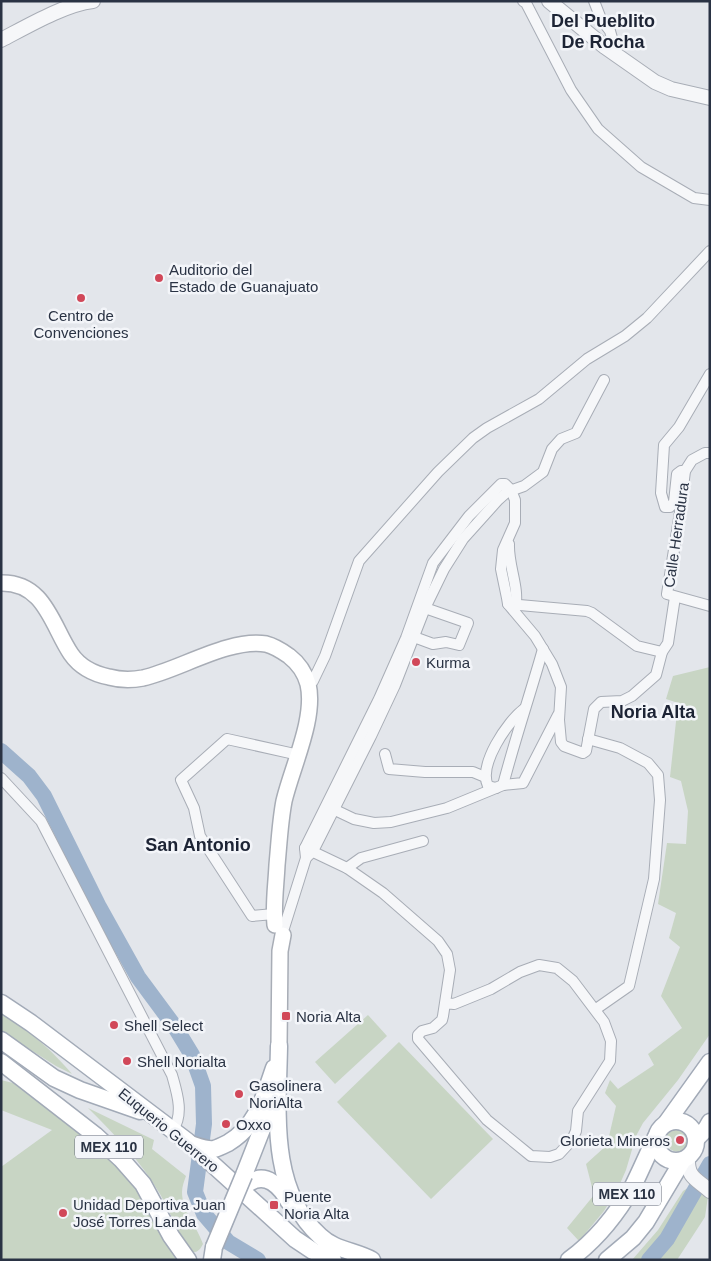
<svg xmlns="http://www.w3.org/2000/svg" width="711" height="1261" font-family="Helvetica,sans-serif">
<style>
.green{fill:#c8d5c4}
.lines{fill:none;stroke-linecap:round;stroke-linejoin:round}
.river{stroke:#9eb3cc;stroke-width:16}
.minor-casing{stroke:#a8adb6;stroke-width:12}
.tertiary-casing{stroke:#a8adb6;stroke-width:16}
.secondary-casing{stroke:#a8adb6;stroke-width:18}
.primary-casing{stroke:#a2aab7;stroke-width:19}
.minor{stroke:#f6f7f9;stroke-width:10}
.tertiary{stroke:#f6f7f9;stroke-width:14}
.secondary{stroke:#fff;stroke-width:15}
.primary{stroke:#fff;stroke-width:16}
.primary-bridge-casing{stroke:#a2aab7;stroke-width:19;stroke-linecap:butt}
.primary-bridge{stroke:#fff;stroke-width:16}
.poi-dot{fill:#d14859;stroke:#f3f5f9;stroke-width:2}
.labels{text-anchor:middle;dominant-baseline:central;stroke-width:5;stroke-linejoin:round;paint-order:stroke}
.shield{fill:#f3f5f9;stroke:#666d7a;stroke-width:1}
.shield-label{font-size:14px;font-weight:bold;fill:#2a3344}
.poi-label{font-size:15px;fill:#2a3344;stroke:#f3f5f9;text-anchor:start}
.street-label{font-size:15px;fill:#2a3344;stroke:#f3f5f9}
.quarter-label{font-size:18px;font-weight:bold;fill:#1d2435;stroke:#f3f5f9}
</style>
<rect width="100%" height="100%" fill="#e3e6eb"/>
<g class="green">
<polygon points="710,667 710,1034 678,1080 643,1123 636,1136 626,1170 619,1186 604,1211 579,1241 567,1228 594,1195 586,1164 607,1145 616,1106 605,1093 610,1080 618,1089 654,1065 648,1054 682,1028 661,996 680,947 669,938 676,913 658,904 667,843 686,844 688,811 681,781 670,777 678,703 666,699 673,676"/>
<path d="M1 1013C30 1032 49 1047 72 1074L56 1066 1 1031Z"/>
<polygon points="368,1015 387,1036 335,1084 315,1062"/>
<polygon points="399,1042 493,1139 431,1199 337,1102"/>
<polygon points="1,1080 13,1083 106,1154 133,1183 177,1260 1,1260 1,1167 52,1130 1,1110"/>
<path d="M88 1108 154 1140 152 1149 186 1176C184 1181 182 1187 182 1192 182 1211 197 1226 203 1244 200 1250 197 1253 191 1252 178 1234 171 1213 160 1194 141 1161 115 1135 88 1108Z"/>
<circle cx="679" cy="1138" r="14"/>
<polygon points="691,1186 708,1196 705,1217 677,1260 632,1260 658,1230 683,1191"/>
</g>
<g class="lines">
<g class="river">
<polyline points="1,751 29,776 44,796 99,907 138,977 175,1027 192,1055 203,1086 204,1124 195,1192 204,1214 228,1242 258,1260"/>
<polyline points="649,1260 667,1239 710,1164"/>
</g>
<defs>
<g id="minor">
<polyline points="523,1 526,3 571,90 598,129 641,167 694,198 710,200"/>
<polyline points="594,1 601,19 610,31 612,38 605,47"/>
<polyline points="710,453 705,453 692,460 685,471 680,512 667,594 710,606"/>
<polyline points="685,471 681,471 677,474 674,502 670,507 665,507 661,493 664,445 679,427 710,374"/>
<path d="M509 544C508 566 520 588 515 609"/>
<polyline points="508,604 587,611 592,613 637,646 662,652"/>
<polyline points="414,637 433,644 446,642 459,645 468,623 425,608"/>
<polyline points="308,685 313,681 325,656 359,561 438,472 473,438 487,428 539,399 587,359 625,336 647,318 710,251"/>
<polyline points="588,739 620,748 648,763 658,775 660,800 654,879 629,986 596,1009"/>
<polyline points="385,754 389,769 425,772 473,772 485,777"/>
<path d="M1 778 41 821 172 1075C177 1093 184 1113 173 1130"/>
<path d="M503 785C515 739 530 695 543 649"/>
<path d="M496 788 488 786C478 765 507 722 524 709"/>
<polyline points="333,809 354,819 374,823 391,822 447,808 503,785 523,783 558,715"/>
<polyline points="305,848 347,868 383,893 438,941 447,954 450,970 443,1016 442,1020 433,1028 422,1031 418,1035 418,1039 487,1120 531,1156 550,1157 559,1154 572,1140 576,1131 578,1111 610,1061 611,1041 604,1022 573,981 557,968 539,965 520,972 491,989 454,1004 445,1003"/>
<polyline points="306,858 305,848 379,699 406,638 433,563 469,516 501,484 505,484 511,490 515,500 515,523 503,550 501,569 507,598 508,604 535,636 552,664 561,687 559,720 561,742 564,746 583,753 586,751 594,709 601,702 622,701 632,696 656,675 662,652 668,643 675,597"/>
<polyline points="347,868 361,858 423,841"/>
<polyline points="274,914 252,916 200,836 194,808 181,780 227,739 299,755"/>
<polyline points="284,928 306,858 313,851 371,736 395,685 425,608 444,569 463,539 498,500 507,492 524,486 543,472 552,449 561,439 576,433 604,380"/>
</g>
<g id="tertiary">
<polyline points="549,1 605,47 655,82 671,89 710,98"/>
<path d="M1 40C26 27 65 4 93 1"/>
<path d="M688 1158C687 1178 697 1179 710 1191"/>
</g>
<g id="secondary">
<path d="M1 583C45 582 52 626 71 654 80 667 94 674 109 677 120 680 132 680 143 678 179 670 229 638 266 644 274 646 282 651 289 656 298 663 305 673 308 684 316 718 292 767 284 801 280 822 279 844 277 865 276 886 273 905 275 925"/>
<polyline points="279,1046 280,951 283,935"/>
</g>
<g id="primary">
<polyline points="1,1003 31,1023 187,1141 295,1239 313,1251 333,1260"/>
<polyline points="1,1040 54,1078 80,1090 140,1111"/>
<path d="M279 1046C278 1109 268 1189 320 1236 334 1250 356 1251 372 1260"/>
<polyline points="1,1062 95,1135 121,1159 143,1184 171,1236 188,1260"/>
<circle cx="676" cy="1141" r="20"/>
<polyline points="667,1122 710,1062"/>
<polyline points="697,1138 706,1129 710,1122"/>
<path d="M190 1144C197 1146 206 1150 214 1149 218 1148 224 1145 228 1143 257 1126 264 1097 274 1068"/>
<polyline points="244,1175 273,1101"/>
<path d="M249 1183C266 1171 281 1187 289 1202"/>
<polyline points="212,1260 214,1247"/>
<path d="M569 1260C595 1241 617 1214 633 1186 641 1170 648 1153 656 1137"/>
<polyline points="607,1260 633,1238 646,1222 683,1160"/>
</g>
</defs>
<use href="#minor" class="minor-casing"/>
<use href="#tertiary" class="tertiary-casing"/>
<use href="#secondary" class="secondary-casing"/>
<use href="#primary" class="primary-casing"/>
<use href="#minor" class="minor"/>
<use href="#tertiary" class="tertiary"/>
<use href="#secondary" class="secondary"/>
<use href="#primary" class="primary"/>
<defs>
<polyline id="primary-bridge" points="214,1247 244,1175"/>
</defs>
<use href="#primary-bridge" class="primary-bridge-casing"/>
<use href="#primary-bridge" class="primary-bridge"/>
</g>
<g class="poi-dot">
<circle cx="159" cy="278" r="5"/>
<circle cx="81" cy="298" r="5"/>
<circle cx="416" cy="662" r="5"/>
<rect x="281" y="1011" width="10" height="10" rx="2.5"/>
<circle cx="114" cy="1025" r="5"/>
<circle cx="127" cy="1061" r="5"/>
<circle cx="239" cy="1094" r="5"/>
<circle cx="226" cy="1124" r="5"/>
<circle cx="680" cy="1140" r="5"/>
<rect x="269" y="1200" width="10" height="10" rx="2.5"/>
<circle cx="63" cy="1213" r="5"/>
</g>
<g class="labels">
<g class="shield">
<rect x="75" y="1135.5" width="68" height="23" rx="4"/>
<rect x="593" y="1182.5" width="68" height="23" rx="4"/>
</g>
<g class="shield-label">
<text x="109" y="1147">MEX 110</text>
<text x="627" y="1194">MEX 110</text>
</g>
<g class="poi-label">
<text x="169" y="269">Auditorio del<tspan x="169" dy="17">Estado de Guanajuato</tspan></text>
<text x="81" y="315" text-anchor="middle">Centro de<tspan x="81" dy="17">Convenciones</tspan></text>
<text x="426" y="662">Kurma</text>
<text x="296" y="1016">Noria Alta</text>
<text x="124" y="1025">Shell Select</text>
<text x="137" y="1061">Shell Norialta</text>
<text x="249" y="1085">Gasolinera<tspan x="249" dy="17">NoriAlta</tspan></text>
<text x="236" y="1124">Oxxo</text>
<text x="670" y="1140" text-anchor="end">Glorieta Mineros</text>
<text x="284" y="1196">Puente<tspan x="284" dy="17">Noria Alta</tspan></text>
<text x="73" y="1204">Unidad Deportiva Juan<tspan x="73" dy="17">José Torres Landa</tspan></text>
</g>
<g class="street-label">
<text transform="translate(676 535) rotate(-82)">Calle Herradura</text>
<text transform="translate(169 1130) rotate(39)">Euquerio Guerrero</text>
</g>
<g class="quarter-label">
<text x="603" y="21">Del Pueblito<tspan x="603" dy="21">De Rocha</tspan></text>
<text x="653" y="712">Noria Alta</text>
<text x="198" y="845">San Antonio</text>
</g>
</g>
<rect width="711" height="1261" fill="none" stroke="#2a3344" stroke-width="5"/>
</svg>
